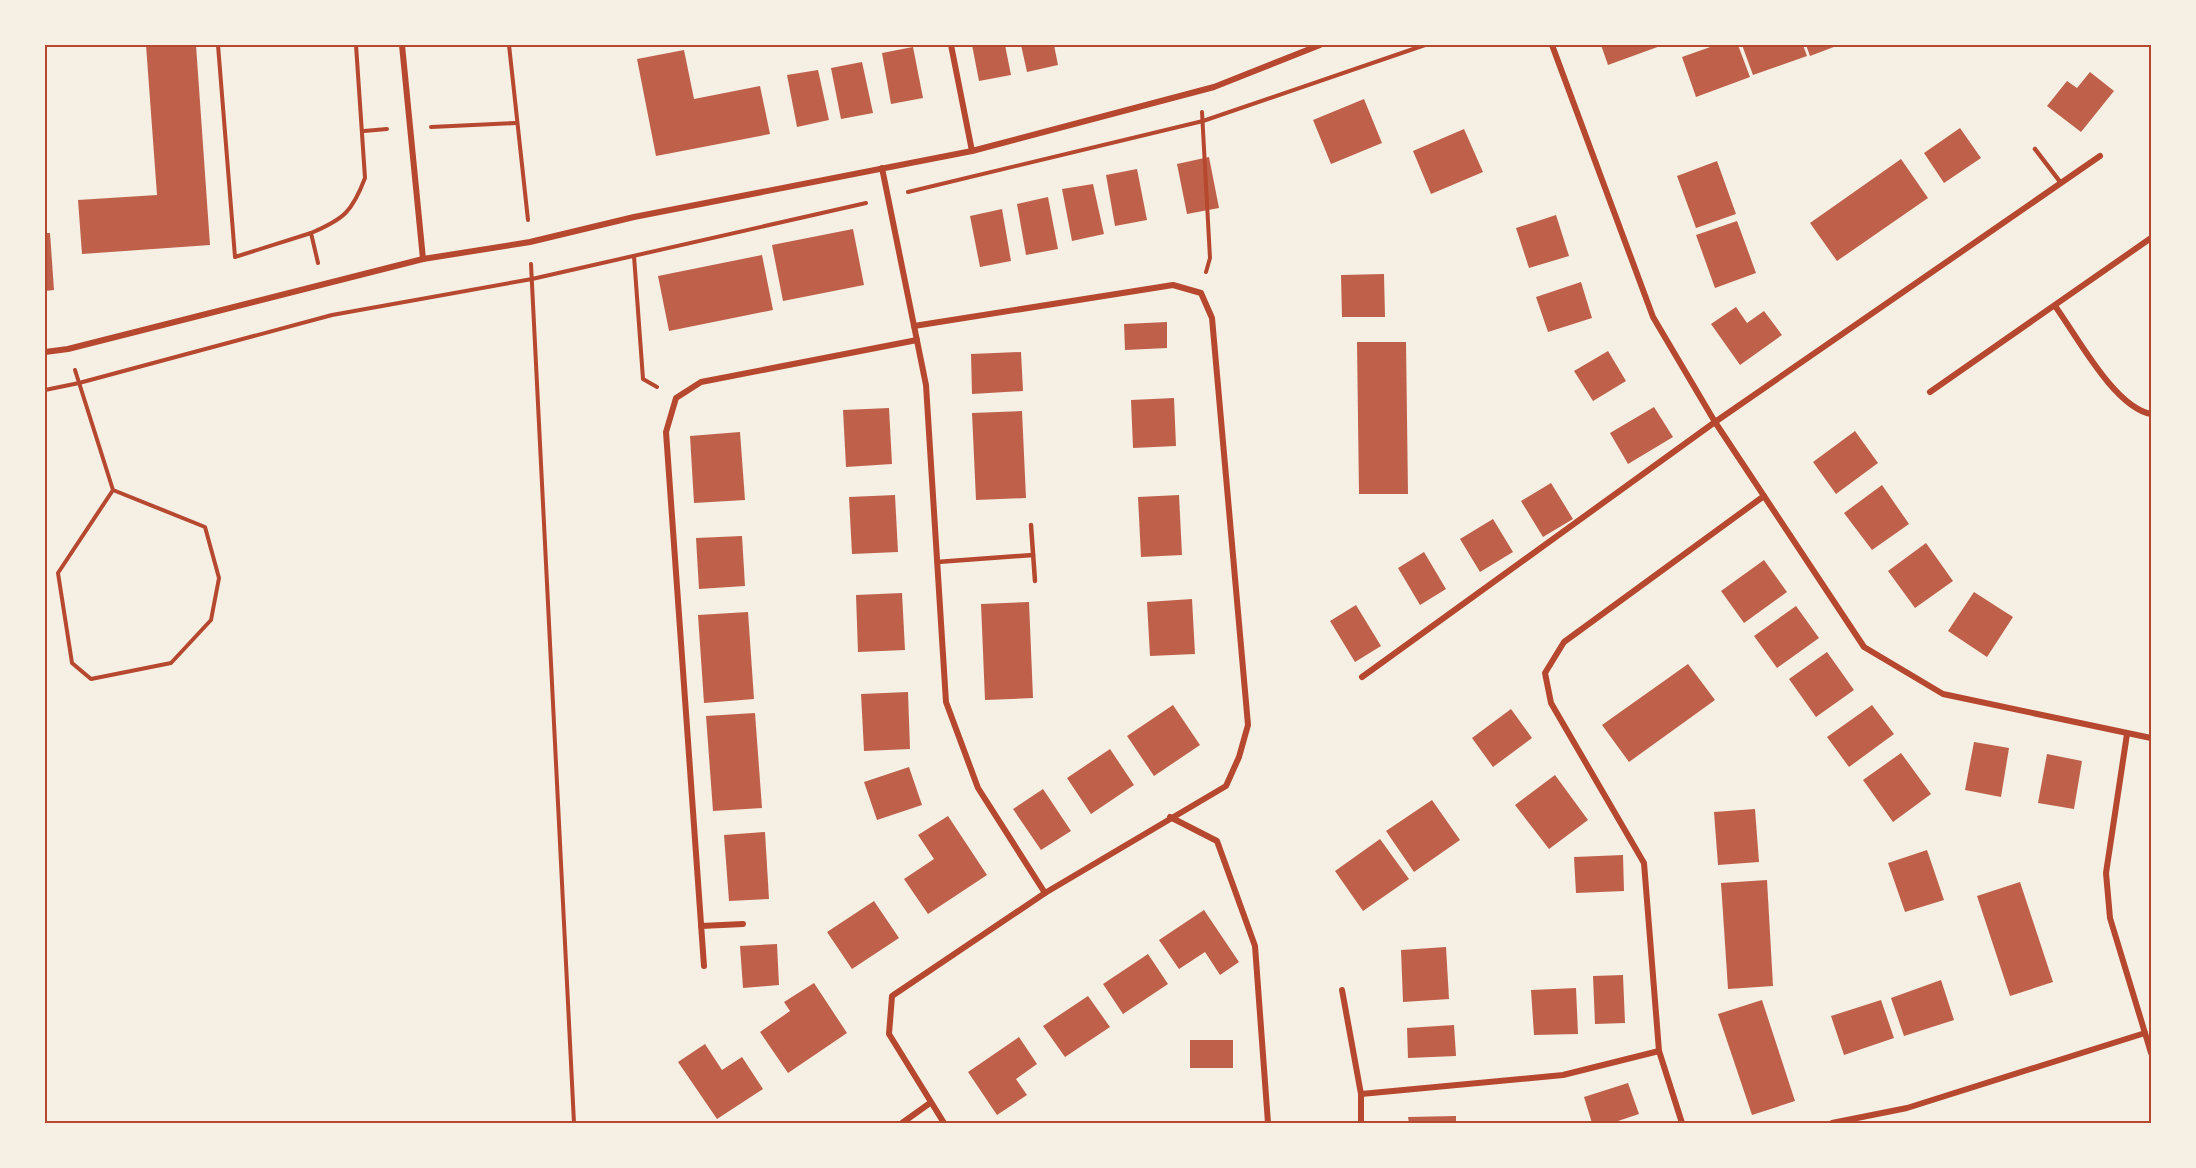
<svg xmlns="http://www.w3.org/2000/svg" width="2196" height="1168" font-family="Helvetica,sans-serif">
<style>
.building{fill:#bf614a}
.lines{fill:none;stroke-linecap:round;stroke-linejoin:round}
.path{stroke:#b5482f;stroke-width:4}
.service{stroke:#b5482f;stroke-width:4.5}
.minor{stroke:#b5482f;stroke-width:6}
.neatline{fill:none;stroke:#b5482f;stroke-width:2}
</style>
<rect width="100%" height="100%" fill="#f6efe4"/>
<g class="building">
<polygon points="146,45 196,45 210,245 82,254 78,200 157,195"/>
<polygon points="972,45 1005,45 1011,75 979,81"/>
<polygon points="1021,45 1054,45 1058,65 1027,72"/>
<polygon points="1601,45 1663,45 1608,65"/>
<polygon points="1716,45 1738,45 1750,77 1696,97 1682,57"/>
<polygon points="1742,45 1803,45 1807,56 1753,75"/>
<polygon points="1806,45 1839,45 1810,56"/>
<polygon points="913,47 923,98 891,104 882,53"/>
<polygon points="684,50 694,99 760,86 770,134 656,156 637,59"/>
<polygon points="862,62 873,113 841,119 831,68"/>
<polygon points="818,70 829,120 797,127 787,75"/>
<polygon points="2090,72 2114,91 2081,132 2047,106 2067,81 2077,88"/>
<polygon points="1364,99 1382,143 1331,164 1313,120"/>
<polygon points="1960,128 1981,158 1944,183 1924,153"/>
<polygon points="1464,129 1483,172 1431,194 1413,151"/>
<polygon points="1209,157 1219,208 1187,214 1177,164"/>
<polygon points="1901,159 1928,198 1837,261 1810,223"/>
<polygon points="1717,161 1736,214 1696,228 1677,176"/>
<polygon points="1137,169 1147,220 1115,226 1106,175"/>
<polygon points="1093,184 1104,234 1072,241 1062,189"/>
<polygon points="1048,197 1058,249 1026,255 1017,204"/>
<polygon points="1002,209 1011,261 980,267 970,216"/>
<polygon points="1556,215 1569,256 1529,268 1516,228"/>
<polygon points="1737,221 1756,273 1715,288 1696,235"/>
<polygon points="853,229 864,285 783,301 772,245"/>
<polygon points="45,233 50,233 54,290 45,291"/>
<polygon points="762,255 773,310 669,331 658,276"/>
<polygon points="1384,274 1385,317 1342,317 1341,275"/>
<polygon points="1581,282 1592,318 1548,332 1536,297"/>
<polygon points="1736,307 1747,323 1764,311 1782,335 1740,365 1711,324"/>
<polygon points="1167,322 1167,348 1125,350 1124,324"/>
<polygon points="1357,342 1406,342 1408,494 1359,494"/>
<polygon points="1608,351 1626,381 1593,401 1574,371"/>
<polygon points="1021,352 1023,391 972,394 971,354"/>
<polygon points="1174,398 1176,446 1133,448 1131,400"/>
<polygon points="1654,407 1673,437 1628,464 1610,433"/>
<polygon points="889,408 892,464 846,467 843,410"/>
<polygon points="1022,411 1026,498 976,500 972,413"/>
<polygon points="1855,431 1878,463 1836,494 1813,462"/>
<polygon points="740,432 745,500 694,503 690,436"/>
<polygon points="1551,483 1573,519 1543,537 1521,501"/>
<polygon points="1882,485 1909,524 1872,550 1844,513"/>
<polygon points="895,495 898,552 852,554 849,497"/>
<polygon points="1179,495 1182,555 1141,557 1138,497"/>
<polygon points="1493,519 1513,552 1480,572 1460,539"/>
<polygon points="742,536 745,586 699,589 696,538"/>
<polygon points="1926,543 1953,581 1915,608 1888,571"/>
<polygon points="1424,552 1446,589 1420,605 1398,568"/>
<polygon points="1764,560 1787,592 1744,623 1721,591"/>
<polygon points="1974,592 2013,617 1987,657 1948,631"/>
<polygon points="902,593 905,650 858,652 856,595"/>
<polygon points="1192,599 1195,654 1150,656 1147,602"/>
<polygon points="1029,602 1033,698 985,700 981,604"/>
<polygon points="1356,605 1381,646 1355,662 1330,621"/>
<polygon points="1796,606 1819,638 1777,668 1754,636"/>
<polygon points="748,612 754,699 704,703 698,615"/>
<polygon points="1827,652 1854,690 1816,717 1789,679"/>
<polygon points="1688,664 1715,700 1629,762 1602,725"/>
<polygon points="908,692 910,749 864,751 861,694"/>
<polygon points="1173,705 1200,745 1154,776 1127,736"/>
<polygon points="1872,705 1894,734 1849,767 1827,737"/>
<polygon points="1511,709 1532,738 1493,767 1472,738"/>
<polygon points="755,713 762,808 713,811 706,716"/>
<polygon points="1974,742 2009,748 2001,797 1965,790"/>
<polygon points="1110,749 1134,785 1091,814 1067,778"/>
<polygon points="1901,753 1931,794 1893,822 1863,780"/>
<polygon points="2047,754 2082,761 2074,809 2038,803"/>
<polygon points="909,767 922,805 877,820 864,782"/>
<polygon points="1555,775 1588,820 1549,849 1515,805"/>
<polygon points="1043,789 1071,831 1041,850 1013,809"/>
<polygon points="1432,800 1460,840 1414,872 1386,831"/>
<polygon points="1755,809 1759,862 1718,865 1714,812"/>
<polygon points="948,816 987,875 928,914 904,879 934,859 918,835"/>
<polygon points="765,832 769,899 729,901 724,835"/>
<polygon points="1380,839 1409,879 1363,911 1335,871"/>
<polygon points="1927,850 1944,900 1905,912 1888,863"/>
<polygon points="1623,855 1624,891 1576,893 1574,857"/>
<polygon points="1767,880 1773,986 1728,989 1721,883"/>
<polygon points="2020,882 2053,982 2010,996 1977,896"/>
<polygon points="874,901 899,938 852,969 827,932"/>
<polygon points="1204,910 1239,962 1220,975 1205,952 1179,969 1159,940"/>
<polygon points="777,944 779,985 743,988 740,946"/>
<polygon points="1446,947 1449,999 1403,1002 1401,950"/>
<polygon points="1148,954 1168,984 1123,1014 1103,984"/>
<polygon points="1623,975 1625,1023 1595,1024 1593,976"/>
<polygon points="1941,980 1954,1020 1904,1036 1891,998"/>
<polygon points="814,983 847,1033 788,1073 760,1032 790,1011 784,1002"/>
<polygon points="1576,988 1578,1034 1534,1035 1531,990"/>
<polygon points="1088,996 1110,1027 1065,1057 1043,1026"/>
<polygon points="1762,1000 1795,1101 1752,1115 1718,1014"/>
<polygon points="1881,1000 1894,1038 1844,1055 1831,1016"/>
<polygon points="1454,1025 1456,1056 1408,1058 1407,1028"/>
<polygon points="1019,1037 1037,1064 1016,1079 1027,1095 997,1115 968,1072"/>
<rect x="1190" y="1040" width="43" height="28"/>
<polygon points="705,1044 722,1070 742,1057 763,1089 717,1119 678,1062"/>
<polygon points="1628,1083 1639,1114 1612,1123 1592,1123 1584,1097"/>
<polygon points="1456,1116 1456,1123 1409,1123 1408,1117"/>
</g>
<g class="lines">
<g class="path">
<polyline points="218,45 235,257 311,233"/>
<polyline points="509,45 528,220"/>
<polyline points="1202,112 1210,258 1206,272"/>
<polyline points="431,127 516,123"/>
<polyline points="364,131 387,129"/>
<polyline points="908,192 1203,121 1425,45"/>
<polyline points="634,256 643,379 657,387"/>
<path d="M318 263 311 233C344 219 352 212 365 178L356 45"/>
<polyline points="531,264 574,1123"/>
<polyline points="75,370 113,490 205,527 219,578 211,620 171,663 91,679 72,663 58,573 113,490"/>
<polyline points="45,390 79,383 332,315 532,279 866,203"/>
</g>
<g class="service">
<polyline points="2035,149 2061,183"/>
<polyline points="1031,525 1035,581"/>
<polyline points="937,562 1033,555"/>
</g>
<g class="minor">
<polyline points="402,45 423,259"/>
<polyline points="951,45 972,151"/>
<polyline points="1552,45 1653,317 1715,422 1864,647 1943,694 2151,738"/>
<polyline points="882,168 926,385 946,702 978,788 1045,893 892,996 889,1034 944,1123"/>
<path d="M2055 306C2077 336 2114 407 2151 414"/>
<polyline points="914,326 1173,285 1201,293 1212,318 1248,725 1239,757 1226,786 1045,893"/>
<polyline points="45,352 68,349 423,259 530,242 634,217 972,151 1214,87 1320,45"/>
<polyline points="1930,392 2151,238"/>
<polyline points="1362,677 1715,422 2100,156"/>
<polyline points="1170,817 1217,841 1255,946 1268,1123"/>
<polyline points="701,926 743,924"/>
<polyline points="704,966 666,432 676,398 701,382 917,340"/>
<polyline points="1342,990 1361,1094 1361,1123"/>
<polyline points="2145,1033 2151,1053"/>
<polyline points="1361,1094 1563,1075 1659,1051"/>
<polyline points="902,1123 930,1103"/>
<polyline points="1682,1123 1659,1051 1644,863 1551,703 1545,673 1564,642 1764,496"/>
<polyline points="1832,1123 1907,1108 2145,1033 2110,918 2106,873 2127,734"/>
</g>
</g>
<rect width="2196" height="1168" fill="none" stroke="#f6efe4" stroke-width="93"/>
<rect x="46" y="46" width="2104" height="1076" class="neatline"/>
</svg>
